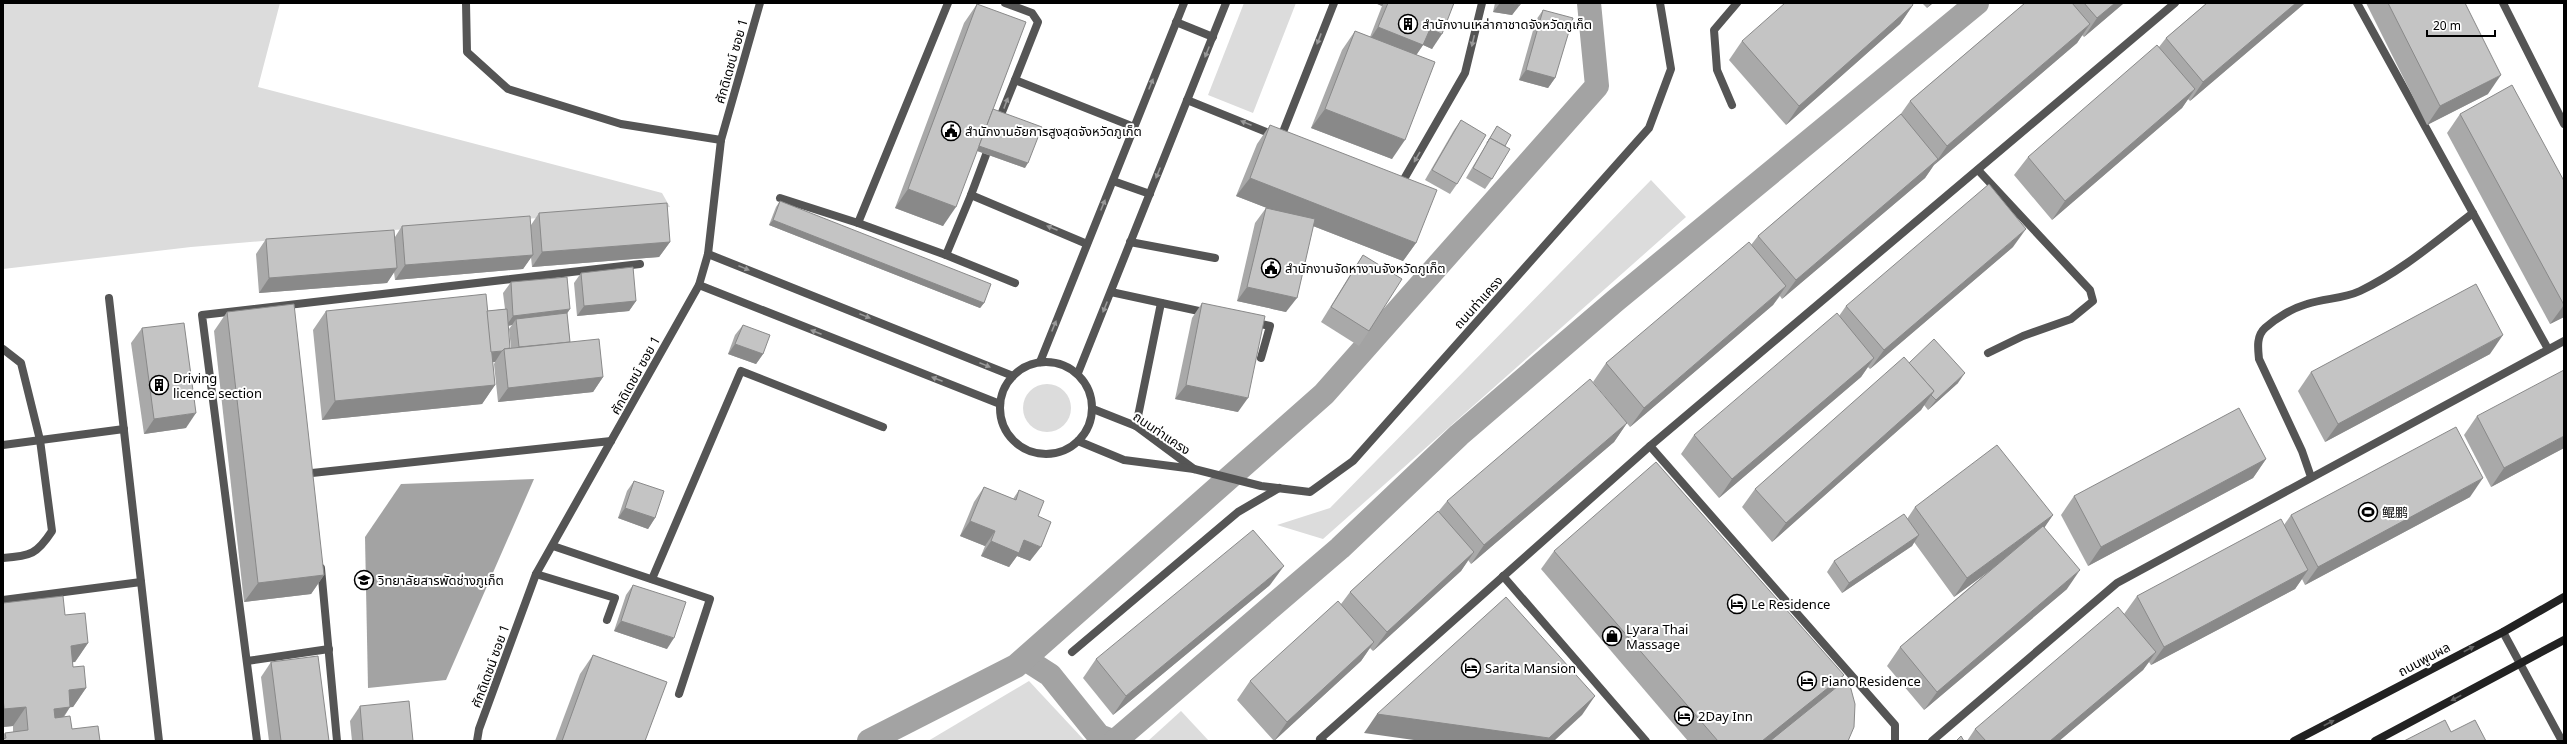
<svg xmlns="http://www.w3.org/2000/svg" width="2567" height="744" font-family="'Noto Sans','Noto Sans SC','Noto Sans Thai',sans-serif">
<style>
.green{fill:#dcdcdc}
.water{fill:#a3a3a3}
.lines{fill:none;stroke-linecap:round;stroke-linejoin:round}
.canal{stroke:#a3a3a3;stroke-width:24}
.service{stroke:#555;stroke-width:8}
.minor{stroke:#555;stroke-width:8}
.secondary{stroke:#222;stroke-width:8}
.wall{fill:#a9a9a9;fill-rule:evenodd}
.shaded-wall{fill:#898989}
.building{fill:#c4c4c4;stroke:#898989}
.oneway{fill:#999}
.oneway2{fill:#646464}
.labels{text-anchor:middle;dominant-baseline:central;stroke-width:4;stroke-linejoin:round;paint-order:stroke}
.poi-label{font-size:13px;fill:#000;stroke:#fff;text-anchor:start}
.street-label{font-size:13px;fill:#000;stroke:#fff}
</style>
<rect width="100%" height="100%" fill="#fff"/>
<g class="green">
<polygon points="3,3 280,3 258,87 662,193 670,207 191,247 3,269"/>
<polygon points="1244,3 1296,3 1253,113 1208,95"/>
<polygon points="1651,180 1686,217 1323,539 1277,525 1330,508"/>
<circle cx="1047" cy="408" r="24"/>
<polygon points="1029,681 1085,741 928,741"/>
<polygon points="1181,711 1209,741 1148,741"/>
</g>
<polygon class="water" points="534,479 446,680 368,688 365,537 401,484"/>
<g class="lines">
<g class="canal">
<polyline points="1025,659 1050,675 1099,736 1112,741"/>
<polyline points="869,741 1016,666 1324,394 1597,86 1589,3"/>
<polyline points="1115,741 1340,548 1459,435 1615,301 1977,3"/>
</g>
<g class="service">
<polyline points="466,3 467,52 508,89 621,124 721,140"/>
<polyline points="1005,3 1032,13 1038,22 1015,80"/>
<polyline points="2357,3 2548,349"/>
<polyline points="2503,3 2564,124"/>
<polyline points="1187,100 1274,135"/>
<polyline points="1732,105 1717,70 1714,30 1737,3"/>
<polyline points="998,122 1015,80 1134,127"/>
<polyline points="1281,137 1334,3"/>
<polyline points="990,144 971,195 1087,244"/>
<polyline points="1978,170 2090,290 2093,301 2071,319 2023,336 1988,353"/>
<polyline points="1400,186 1465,73 1482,3"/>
<polyline points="780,198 858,223 948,3"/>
<polyline points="858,223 946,255 971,195"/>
<polyline points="1130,242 1215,258"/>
<polyline points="946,255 1015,283"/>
<polyline points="1111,292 1208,313"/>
<polyline points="109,298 159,741"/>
<polyline points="1252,322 1270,326 1261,358"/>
<path d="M3 349 21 363 40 440 52 531C37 554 31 556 3 558"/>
<polyline points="1136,426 1161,303"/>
<polyline points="3,445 124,429"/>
<polyline points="1650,446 1895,725 1895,741"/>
<polyline points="312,473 611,441"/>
<path d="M2311 477 2302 451 2259 359C2258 349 2256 336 2265 328 2276 318 2293 308 2307 304 2325 298 2343 299 2360 291 2402 271 2436 241 2473 213"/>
<polyline points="553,546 710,599 679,694"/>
<polyline points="321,568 337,741"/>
<polyline points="536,574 615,598 607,620"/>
<polyline points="1503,576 1646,741"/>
<polyline points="652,579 741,371 883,427"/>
<polyline points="3,600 141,582"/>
<polyline points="2503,632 2562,741"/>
<polyline points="1072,652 1238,512 1279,488"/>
<polyline points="247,661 329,649"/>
<polyline points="257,741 202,315 640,264"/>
<polyline points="1323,741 1320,739 1650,446 2175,3"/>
<polyline points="1932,741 2117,583 2564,341"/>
</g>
<g class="minor">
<polyline points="1176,22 1213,37"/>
<polyline points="1113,181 1150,194"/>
<polyline points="708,254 1013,376"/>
<polyline points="699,285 1000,404"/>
<polyline points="1040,362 1184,3"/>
<circle cx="1046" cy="408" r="46"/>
<polyline points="1078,373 1226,3"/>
<polyline points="1093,409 1136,426 1194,469"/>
<polyline points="1078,441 1124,460 1194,469 1261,486 1310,492 1353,461 1649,128 1671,69 1660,3"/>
<polyline points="477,741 479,729 536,574 699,285 708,254 721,140 760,3"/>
</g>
<g class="secondary">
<polyline points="2294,741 2503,632 2564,597"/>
<polyline points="2375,741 2564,640"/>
</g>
</g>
<g class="wall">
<polygon points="1375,3 1454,3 1432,49 1423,45 1416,55 1392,159 1311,128 1342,50 1355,31 1370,37 1382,6"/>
<polygon points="1495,3 1520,3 1512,15 1493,12"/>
<polygon points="1922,3 1933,3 1927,8"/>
<polygon points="2025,3 2124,3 2084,37 2082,35 2077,43 1934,165 1925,178 1782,299 1780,296 1773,305 1630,427 1593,382 1606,363 1751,245 1758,236 1900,115 1910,101"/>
<polygon points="2207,3 2305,3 2190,101 2188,99 2182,108 2052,220 2014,175 2028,157 2159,47 2166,38"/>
<polygon points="2366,3 2465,3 2488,94 2427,125"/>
<polygon points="977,4 993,109 1025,168 977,151 943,226 895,208 964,23"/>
<polygon points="1913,5 1900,24 1786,125 1729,60 1742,41"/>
<polygon points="1543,10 1555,78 1548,88 1519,80 1536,20"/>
<polygon points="2460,114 2564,181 2564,317 2550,324 2447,133"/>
<polygon points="1461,120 1457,184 1450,194 1425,180 1454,130"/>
<polygon points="1270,125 1416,243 1403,261 1313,226 1286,312 1237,301 1255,223 1266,208 1267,208 1236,196 1257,144"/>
<polygon points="1497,126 1505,146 1492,179 1485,189 1466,178"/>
<polygon points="780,201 984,303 980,308 769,225 776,207"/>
<polygon points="539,213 670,242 659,257 532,267 531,257 523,269 395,280 394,272 387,283 259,293 256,254 266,239 395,237 402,226 531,225"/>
<polygon points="2013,247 1870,369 1868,367 1861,377 1719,498 1681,454 1694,435 1839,316 1846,306"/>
<polygon points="1363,255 1369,331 1359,346 1321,322 1353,270"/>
<polygon points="581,273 636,301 629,311 577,316 574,283"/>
<path d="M511 282 567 314 570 342 603 377 593 392 498 402 494 364 495 362H492L495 385 482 404 322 420 313 330 326 311H487L505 309 503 293ZM512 325 509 329 511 348H510L508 326Z"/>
<polygon points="1202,303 1238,412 1175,399 1192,318"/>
<polygon points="227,312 324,575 311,594 244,602 214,331"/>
<polygon points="743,325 763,354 756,364 728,354 735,335"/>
<polygon points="142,328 186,428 144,434 131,343"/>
<polygon points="2490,354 2325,442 2298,391 2311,372"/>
<polygon points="1909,363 1958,383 1928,410 1924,405 1921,410 1772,542 1742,507 1755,489"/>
<polygon points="2477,416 2564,448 2491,487 2464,435"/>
<polygon points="1627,423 1614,442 1471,564 1468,560 1461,571 1373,651 1370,648 1361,661 1274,741 1237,700 1250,681 1341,604 1350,592 1438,512 1447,501"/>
<polygon points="2266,459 2253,478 2088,566 2061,515 2074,496"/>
<polygon points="634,481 655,518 648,529 618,518 627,491"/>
<polygon points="984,487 1013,499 1019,490 1038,516 1030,561 1017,556 1009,567 981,556 985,546 960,536 974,502"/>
<polygon points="2470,497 2305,585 2302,579 2295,589 2151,665 2149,662 2143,670 2059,741 1967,741 1975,729 2124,614 2137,596 2284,525 2291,515"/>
<polygon points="1915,507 2053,515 2044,527 2067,589 1924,710 1887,666 1900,647 1990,570 1954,597 1914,542 1912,546 1842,593 1827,572 1834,561 1907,519"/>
<polygon points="1554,551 1834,689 1848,741 1688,741 1541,569"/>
<polygon points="633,585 667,649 614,631 626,595"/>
<polygon points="1270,585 1113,715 1083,678 1096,659"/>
<polygon points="3,603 65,615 88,643 75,662 73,662 73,667 86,688 73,707 70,707 64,717 3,741 3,736 5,733 13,732 13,726 3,727"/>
<polygon points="593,655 645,741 555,741 580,674"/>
<polygon points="271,662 329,741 269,741 261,677"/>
<polygon points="360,706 413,741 352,741 350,721"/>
</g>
<g class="shaded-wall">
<polygon points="1375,3 1384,3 1382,6"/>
<polygon points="1500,3 1507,3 1520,5 1512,15 1493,12"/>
<polygon points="1931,3 1933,3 1927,8"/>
<polygon points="2115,3 2124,3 2084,37 2097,18"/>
<polygon points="2296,3 2305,3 2190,101 2203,82"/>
<polygon points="1913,5 1900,24 1786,125 1799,106"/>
<polygon points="2090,24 2077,43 1934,165 1947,146"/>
<polygon points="1378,27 1423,45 1413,60 1368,42"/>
<polygon points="1430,29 1442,34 1432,49 1419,43"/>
<polygon points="1526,70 1555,78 1548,88 1519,80"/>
<polygon points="2501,75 2488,94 2427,125 2440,106"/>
<polygon points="2195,89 2182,108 2052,220 2065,201"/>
<polygon points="1325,109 1405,140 1392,159 1311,128"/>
<polygon points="976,144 1028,163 1025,168 972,149"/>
<polygon points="1938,159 1925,178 1782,299 1796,280"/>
<polygon points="1250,178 1416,243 1403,261 1236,196"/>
<polygon points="908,189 956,207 943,226 895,208"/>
<polygon points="773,220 984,303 980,308 769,225"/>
<polygon points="2026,229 2013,247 1870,369 1884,350"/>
<polygon points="670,242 659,257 532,267 542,252"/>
<polygon points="533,255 523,269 395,280 405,265"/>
<polygon points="397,268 387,283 259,293 269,278"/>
<polygon points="1786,286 1773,305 1630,427 1644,408"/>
<polygon points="1247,287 1297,298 1286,312 1237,301"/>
<polygon points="636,301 629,311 577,316 584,306"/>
<polygon points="2564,305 2564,317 2550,324"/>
<polygon points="570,309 563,320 516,319 512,325 506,326 513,316"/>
<polygon points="2503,335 2490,354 2325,442 2338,424"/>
<polygon points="735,344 763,354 756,364 728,354"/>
<polygon points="502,351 495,362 480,363 488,353"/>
<polygon points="1874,358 1861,377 1719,498 1732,479"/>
<polygon points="1965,373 1958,383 1928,410 1936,400"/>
<polygon points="603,377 593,392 498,402 508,388"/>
<polygon points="495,385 482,404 322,420 335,401"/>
<polygon points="1186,385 1248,398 1238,412 1175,399"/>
<polygon points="1934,391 1921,410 1772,542 1786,523"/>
<polygon points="196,413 186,428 144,434 154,419"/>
<polygon points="1627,423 1614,442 1471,564 1484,545"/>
<polygon points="2564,436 2564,448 2491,487 2504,468"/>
<polygon points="2266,459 2253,478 2088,566 2101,547"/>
<polygon points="2483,478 2470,497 2305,585 2318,567"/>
<polygon points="625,508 655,518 648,529 618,518"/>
<polygon points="2053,515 2040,534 1954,597 1967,578"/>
<polygon points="970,521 995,531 985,546 960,536"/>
<polygon points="1919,535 1912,546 1842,593 1849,583"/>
<polygon points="1024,540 1041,547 1030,561 1017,556 1009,567 981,556 991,541"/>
<polygon points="1474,552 1461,571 1373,651 1387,632"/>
<polygon points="1284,566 1270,585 1113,715 1126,696"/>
<polygon points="2080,570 2067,589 1924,710 1937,692"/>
<polygon points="2308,570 2295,589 2151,665 2164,647"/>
<polygon points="324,575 311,594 244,602 258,583"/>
<polygon points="621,621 674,638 667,649 614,631"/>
<polygon points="1374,642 1361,661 1274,741 1287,722"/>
<polygon points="88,643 75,662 58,664 71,646"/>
<polygon points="2156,652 2143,670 2059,741 2050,741"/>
<polygon points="1844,675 1831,694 1772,741 1762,741"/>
<polygon points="86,688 73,707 55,709 69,690"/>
<polygon points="1595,696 1582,715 1554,741 1421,741 1364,733 1377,714"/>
<polygon points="26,707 13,726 3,727 3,711 4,709"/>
<polygon points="70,707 57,726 41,728 54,709"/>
</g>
<g class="building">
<polygon points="1388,3 1454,3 1442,34 1430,29 1423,45 1378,27"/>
<polygon points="1507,3 1520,3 1520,5"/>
<polygon points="1785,3 1912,3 1913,5 1799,106 1742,41"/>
<polygon points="2025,3 2072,3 2090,24 1947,146 1910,101"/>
<polygon points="2084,3 2115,3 2097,18"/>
<polygon points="2207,3 2296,3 2203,82 2166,38"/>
<polygon points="2388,3 2465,3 2501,75 2440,106"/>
<polygon points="977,4 1026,22 956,207 908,189"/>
<polygon points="1543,10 1573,18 1555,78 1526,70"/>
<polygon points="1355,31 1435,62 1405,140 1325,109"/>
<polygon points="2157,45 2195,89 2065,201 2028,157"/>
<polygon points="2512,85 2564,181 2564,305 2460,114"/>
<polygon points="993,109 1042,127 1028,163 979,146"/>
<polygon points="1901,114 1938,159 1796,280 1758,236"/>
<polygon points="1461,120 1486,135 1457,184 1432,170"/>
<polygon points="1270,125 1437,190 1416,243 1250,178"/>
<polygon points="1497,126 1511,135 1505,146 1490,138 1487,143"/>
<polygon points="1490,138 1510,149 1492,179 1473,168"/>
<polygon points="1989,184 2026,229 1884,350 1846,306"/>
<polygon points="780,201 991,284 984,303 773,220"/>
<polygon points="667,203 670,242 542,252 539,213"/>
<polygon points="1266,208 1315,219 1297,298 1247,287"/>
<polygon points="530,216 533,255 405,265 402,226"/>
<polygon points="394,230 397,268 269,278 266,239"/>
<polygon points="1749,242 1786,286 1644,408 1606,363"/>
<polygon points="1363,255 1402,279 1369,331 1331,307"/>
<polygon points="633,267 636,301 584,306 581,273"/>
<polygon points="567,277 570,309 513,316 511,282"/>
<polygon points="2476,284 2503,335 2338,424 2311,372"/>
<polygon points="486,294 495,385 335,401 326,311"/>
<polygon points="1202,303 1265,316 1248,398 1186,385"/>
<polygon points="294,304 324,575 258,583 227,312"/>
<polygon points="507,309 510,348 504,349 502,351 491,352 487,311"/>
<polygon points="567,313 570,342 519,347 516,319"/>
<polygon points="1837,313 1874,358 1732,479 1694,435"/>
<polygon points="184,323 196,413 154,419 142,328"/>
<polygon points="743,325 770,335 763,354 735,344"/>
<polygon points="599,339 603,377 508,388 504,349"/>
<polygon points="1934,339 1965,373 1936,400 1931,395 1934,391 1909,363"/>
<polygon points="1904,357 1934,391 1786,523 1755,489"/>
<polygon points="2564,370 2564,436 2504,468 2477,416"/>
<polygon points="1590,379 1627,423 1484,545 1447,501"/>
<polygon points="2239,408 2266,459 2101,547 2074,496"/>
<polygon points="2456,427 2483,478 2318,567 2291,515"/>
<polygon points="1997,445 2053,515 1967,578 1915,507"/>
<polygon points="1656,462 1844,675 1762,741 1718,741 1554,551"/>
<polygon points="634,481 664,491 655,518 625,508"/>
<polygon points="984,487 1016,500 1019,490 1044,501 1038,516 1051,522 1041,547 1024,540 1019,553 991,541 995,531 970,521"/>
<polygon points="1438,511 1474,552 1387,632 1350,592"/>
<polygon points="1904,514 1919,535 1849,583 1834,561"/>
<polygon points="2281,519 2308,570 2164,647 2137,596"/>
<polygon points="2043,526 2080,570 1937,692 1900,647"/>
<polygon points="1253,530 1284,566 1126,696 1096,659"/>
<polygon points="633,585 686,602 674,638 621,621"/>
<polygon points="63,596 65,615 85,613 88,643 71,646 73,667 84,666 86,688 69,690 70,707 54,709 55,718 70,716 72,729 98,726 100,741 3,741 3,739 6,738 5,733 28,730 26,707 4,709 3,697 3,603"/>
<polygon points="1506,597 1595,696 1549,738 1377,714"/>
<polygon points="1338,601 1374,642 1287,722 1250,681"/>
<polygon points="2118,607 2156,652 2050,741 1986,741 1975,729"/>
<polygon points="593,655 667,682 645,741 562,741"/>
<polygon points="318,656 329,741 281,741 271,662"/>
<polygon points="1848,678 1855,704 1854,727 1848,741 1770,741"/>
<polygon points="409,701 413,741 363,741 360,706"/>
<polygon points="2445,720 2451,732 2475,720 2486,741 2404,741"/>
<polygon points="1961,736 1964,741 1956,741"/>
</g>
<defs><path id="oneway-solid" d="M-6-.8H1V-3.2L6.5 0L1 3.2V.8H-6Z"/></defs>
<g class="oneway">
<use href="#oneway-solid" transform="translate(1319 39) rotate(111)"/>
<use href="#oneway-solid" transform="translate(1473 41) rotate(103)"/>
<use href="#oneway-solid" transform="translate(1207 52) rotate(112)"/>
<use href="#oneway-solid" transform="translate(1151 84) rotate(-68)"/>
<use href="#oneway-solid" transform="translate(1006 103) rotate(-69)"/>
<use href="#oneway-solid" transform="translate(1246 123) rotate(-158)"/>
<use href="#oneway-solid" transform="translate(1417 157) rotate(120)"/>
<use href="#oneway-solid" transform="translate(1158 173) rotate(112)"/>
<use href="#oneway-solid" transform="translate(1103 205) rotate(-68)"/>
<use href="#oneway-solid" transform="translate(1052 228) rotate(-158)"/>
<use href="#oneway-solid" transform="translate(744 268) rotate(22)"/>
<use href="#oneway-solid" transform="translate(1105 307) rotate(112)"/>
<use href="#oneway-solid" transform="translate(865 316) rotate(22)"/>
<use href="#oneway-solid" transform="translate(1054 326) rotate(-68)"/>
<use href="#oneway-solid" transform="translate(816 332) rotate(-159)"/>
<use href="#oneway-solid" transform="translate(985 365) rotate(22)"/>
<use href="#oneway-solid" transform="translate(937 379) rotate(-159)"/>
</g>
<g class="oneway2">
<use href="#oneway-solid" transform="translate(2469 649) rotate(-28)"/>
<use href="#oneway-solid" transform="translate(2456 698) rotate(152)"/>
<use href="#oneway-solid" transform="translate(2329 723) rotate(-28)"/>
</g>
<defs>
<symbol id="building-ring" viewBox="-11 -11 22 22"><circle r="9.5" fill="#fff" stroke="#000" stroke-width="1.5"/><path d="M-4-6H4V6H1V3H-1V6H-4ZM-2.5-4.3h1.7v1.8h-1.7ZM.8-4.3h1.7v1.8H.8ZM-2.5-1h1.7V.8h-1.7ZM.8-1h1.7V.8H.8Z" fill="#000"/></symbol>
<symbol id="civic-ring" viewBox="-11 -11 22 22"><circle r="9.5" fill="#fff" stroke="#000" stroke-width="1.5"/><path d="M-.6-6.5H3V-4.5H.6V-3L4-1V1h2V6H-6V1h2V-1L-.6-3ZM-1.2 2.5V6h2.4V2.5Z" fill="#000"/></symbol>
<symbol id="stadium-ring" viewBox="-11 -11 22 22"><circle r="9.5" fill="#fff" stroke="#000" stroke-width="1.5"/><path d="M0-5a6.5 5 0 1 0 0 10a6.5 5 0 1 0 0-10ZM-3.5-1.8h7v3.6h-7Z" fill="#000"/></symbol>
<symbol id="university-ring" viewBox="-11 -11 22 22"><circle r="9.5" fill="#fff" stroke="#000" stroke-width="1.5"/><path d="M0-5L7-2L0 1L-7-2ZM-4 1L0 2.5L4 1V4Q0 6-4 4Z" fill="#000"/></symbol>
<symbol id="hotel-ring" viewBox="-11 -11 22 22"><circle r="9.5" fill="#fff" stroke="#000" stroke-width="1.5"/><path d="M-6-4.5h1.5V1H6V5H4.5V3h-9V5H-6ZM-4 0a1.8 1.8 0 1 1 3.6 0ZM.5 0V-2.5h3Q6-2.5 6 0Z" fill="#000"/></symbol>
<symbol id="shop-ring" viewBox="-11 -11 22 22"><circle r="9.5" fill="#fff" stroke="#000" stroke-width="1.5"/><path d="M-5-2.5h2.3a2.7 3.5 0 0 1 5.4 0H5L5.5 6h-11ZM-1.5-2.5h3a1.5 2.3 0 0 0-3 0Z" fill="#000"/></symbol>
</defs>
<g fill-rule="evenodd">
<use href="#building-ring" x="1397" y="13" width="22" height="22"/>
<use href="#civic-ring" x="940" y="120" width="22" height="22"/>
<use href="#civic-ring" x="1260" y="257" width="22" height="22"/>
<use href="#building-ring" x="148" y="374" width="22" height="22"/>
<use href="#stadium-ring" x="2357" y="501" width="22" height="22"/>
<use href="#university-ring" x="353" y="569" width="22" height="22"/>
<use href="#hotel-ring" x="1726" y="593" width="22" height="22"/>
<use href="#shop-ring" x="1601" y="625" width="22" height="22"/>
<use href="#hotel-ring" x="1460" y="657" width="22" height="22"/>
<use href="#hotel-ring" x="1796" y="670" width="22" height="22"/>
<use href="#hotel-ring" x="1673" y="705" width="22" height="22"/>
</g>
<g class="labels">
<g class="poi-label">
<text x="1422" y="24">สำนักงานเหล่ากาชาดจังหวัดภูเก็ต</text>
<text x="965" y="131">สำนักงานอัยการสูงสุดจังหวัดภูเก็ต</text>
<text x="1285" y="268">สำนักงานจัดหางานจังหวัดภูเก็ต</text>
<text x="173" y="378">Driving<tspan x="173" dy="15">licence section</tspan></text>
<text x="2382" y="512">鲲鹏</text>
<text x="378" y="580">วิทยาลัยสารพัดช่างภูเก็ต</text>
<text x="1751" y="604">Le Residence</text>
<text x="1626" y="629">Lyara Thai<tspan x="1626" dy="15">Massage</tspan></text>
<text x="1485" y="668">Sarita Mansion</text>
<text x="1821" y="681">Piano Residence</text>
<text x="1698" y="716">2Day Inn</text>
</g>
<g class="street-label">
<text transform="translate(731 61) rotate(-74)">ศักดิเดชน์ ซอย 1</text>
<text transform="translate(1478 302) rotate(-48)">ถนนท่าแครง</text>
<text transform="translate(635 375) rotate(-61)">ศักดิเดชน์ ซอย 1</text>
<text transform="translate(1162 433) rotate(34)">ถนนท่าแครง</text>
<text transform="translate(2424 659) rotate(-28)">ถนนพูนผล</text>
<text transform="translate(490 666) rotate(-70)">ศักดิเดชน์ ซอย 1</text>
</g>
</g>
<rect width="2567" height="744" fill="none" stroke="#000000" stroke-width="8"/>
<path d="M2427 30v6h68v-6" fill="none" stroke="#000000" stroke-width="2"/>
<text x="2433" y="30" font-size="12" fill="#000000" stroke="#ffffff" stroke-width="3" paint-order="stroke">20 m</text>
</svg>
